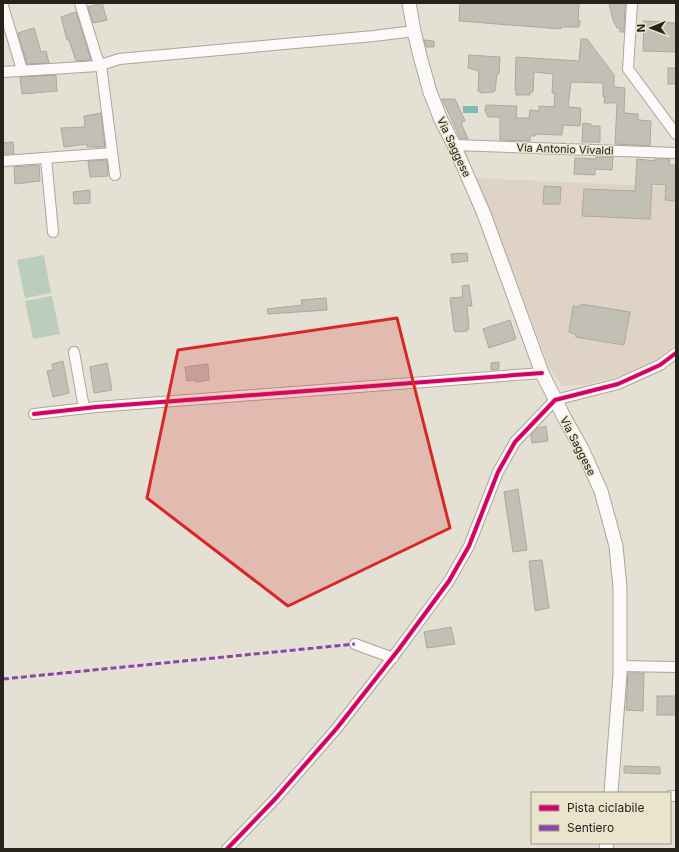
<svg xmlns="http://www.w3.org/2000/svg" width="679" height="852" font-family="Inter,sans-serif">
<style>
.industrial{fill:#dfd3c5}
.green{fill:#bbcebc}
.water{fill:#7ebaba}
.building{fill:#c2bfb5;stroke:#aba89e}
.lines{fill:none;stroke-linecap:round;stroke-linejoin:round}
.minor-casing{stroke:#a9a69c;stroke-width:12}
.major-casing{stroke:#a9a69c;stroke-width:15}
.minor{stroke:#fbfaf8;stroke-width:10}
.major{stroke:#fbfaf8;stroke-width:13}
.quiet{stroke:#8e44ad;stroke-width:3;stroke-dasharray:6 3;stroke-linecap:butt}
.cycleway-casing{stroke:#eae4cd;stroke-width:6}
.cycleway{stroke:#d6006c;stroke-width:4}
.marked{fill:#d62828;fill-opacity:0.2;stroke:#d62828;stroke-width:3;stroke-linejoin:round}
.labels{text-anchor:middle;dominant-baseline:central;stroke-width:3;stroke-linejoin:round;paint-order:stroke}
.street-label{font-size:11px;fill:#25231b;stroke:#eae4cd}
</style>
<rect width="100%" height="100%" fill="#e4e0d3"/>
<polygon class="industrial" points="475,178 676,187 676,344 659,358 618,377 584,385 563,386 550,370 490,212"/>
<g class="green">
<polygon points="44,255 51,293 25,298 17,260"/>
<polygon points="52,296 60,334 33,339 25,301"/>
</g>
<rect class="water" x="463" y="106" width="15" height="7"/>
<g class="building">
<polygon points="102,3 107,20 93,23 88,7"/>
<polygon points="460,3 579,3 578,21 580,21 579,27 561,27 561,29 459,21"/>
<polygon points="609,3 625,3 624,32 620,32 620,28 617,28 613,20"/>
<polygon points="76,12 91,60 76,61 69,40 67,40 61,17"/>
<polygon points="644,21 676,23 676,52 643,51"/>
<polygon points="34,28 41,52 46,51 49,63 27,64 18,33"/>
<polygon points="581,39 587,39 614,75 614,87 625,88 624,113 638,114 638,120 651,121 650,146 615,144 617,103 604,103 605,97 603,97 603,83 571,82 568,107 581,108 580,126 563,125 562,135 535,134 535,136 530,136 530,141 500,140 500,117 488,117 485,110 486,105 517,106 516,118 529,118 530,110 539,111 539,106 554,107 555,93 552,93 553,74 534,72 533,92 530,92 530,95 516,95 516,90 515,90 516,57 579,61"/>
<polygon points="424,40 434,41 434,47 426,47"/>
<polygon points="469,55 500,57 499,74 497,74 495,91 494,91 494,92 480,93 480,91 478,91 479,71 468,68"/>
<rect x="668" y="68" width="8" height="16"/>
<polygon points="56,75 57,91 22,94 20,77"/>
<polygon points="442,99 455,99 465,121 461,123 468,139 460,138"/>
<polygon points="101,113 105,147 87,147 87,144 64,147 61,128 85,127 84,116"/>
<polygon points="583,123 591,124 591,126 600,126 600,142 582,142"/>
<polygon points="13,142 14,154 3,154 3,143"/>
<polygon points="596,157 613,157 612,170 595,169 595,175 574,174 575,158 596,159"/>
<polygon points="637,159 655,161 655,159 670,159 669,165 674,165 676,167 676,201 665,200 666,185 652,184 650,219 582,216 584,189 635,191"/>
<polygon points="107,160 108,176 90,177 88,161"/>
<polygon points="39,165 40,181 15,184 14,167"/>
<polygon points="544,186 561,187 560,204 543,204"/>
<polygon points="90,190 90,203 74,204 73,192"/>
<polygon points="467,253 468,261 452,263 451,254"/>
<polygon points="469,285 472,306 467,306 469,329 467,329 467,331 455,332 454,330 450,298 463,297 462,286"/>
<polygon points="326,298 327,310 268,314 267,309 302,305 301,300"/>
<polygon points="581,304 630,312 624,345 576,337 575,334 569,332 573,306 579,307"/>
<polygon points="510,320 516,339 489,348 483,329"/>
<polygon points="63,361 69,393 53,397 47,371 53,370 52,364"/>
<polygon points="499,362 499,369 491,370 491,363"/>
<polygon points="107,363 112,390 94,393 90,367"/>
<polygon points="208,364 209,380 196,382 196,380 187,381 185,367"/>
<polygon points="546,426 548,441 532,443 531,435 537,428"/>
<polygon points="518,489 527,550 513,552 504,492"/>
<polygon points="542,560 549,608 535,611 529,561"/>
<polygon points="451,627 455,644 427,648 424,632"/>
<polygon points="628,673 644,673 643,711 626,710"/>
<rect x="657" y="696" width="19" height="19"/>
<polygon points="624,766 660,767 660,774 624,773"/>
</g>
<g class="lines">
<defs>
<g id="minor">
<polyline points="80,3 97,58 101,65 115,175"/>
<polyline points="632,3 628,69 676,134"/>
<polyline points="3,6 22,70"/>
<polyline points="3,72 98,66 119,59 374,36 414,31"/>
<polyline points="454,145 676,153"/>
<polyline points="46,158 53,232"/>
<polyline points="3,161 112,153"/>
<polyline points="74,352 84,408"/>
<polyline points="34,414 96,407 542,373"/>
<polyline points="355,644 393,658"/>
<polyline points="620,666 676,667"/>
<polyline points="670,796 676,796"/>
<polyline points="227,849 276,798 337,728 399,649 449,581 469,546 498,472 515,442 555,400 618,384 660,365 676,353"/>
</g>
<g id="major">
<polyline points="409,3 414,31 420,56 430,92 441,120 454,145 484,214 542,373 565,419 582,449 601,491 616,546 620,588 620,674 611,793"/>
<polyline points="606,849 607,843"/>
</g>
</defs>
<use href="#minor" class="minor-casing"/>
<use href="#major" class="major-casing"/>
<use href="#minor" class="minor"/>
<use href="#major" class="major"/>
<polyline class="quiet" points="3,679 355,644"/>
<defs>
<g id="cycleway">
<polyline points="34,414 96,407 542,373"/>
<polyline points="227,849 276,798 337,728 399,649 449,581 469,546 498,472 515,442 555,400 618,384 660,365 676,353"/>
</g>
</defs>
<use href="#cycleway" class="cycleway-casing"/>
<use href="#cycleway" class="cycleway"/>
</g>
<path class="marked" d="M397 318 450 528 288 606 147 498 178 350Z"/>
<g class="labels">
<g class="street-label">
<text transform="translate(454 147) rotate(65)">Via Saggese</text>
<text transform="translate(565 149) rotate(2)">Via Antonio Vivaldi</text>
<text transform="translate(578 446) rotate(63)">Via Saggese</text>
</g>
</g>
<rect width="679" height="852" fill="none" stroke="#25231b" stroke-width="8"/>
<rect x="531" y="792" width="140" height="52" fill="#eae4cd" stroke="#9b9786"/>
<rect x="539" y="805" width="20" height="6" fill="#d6006c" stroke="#9b9786"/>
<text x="567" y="812" font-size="12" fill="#25231b">Pista ciclabile</text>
<rect x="539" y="825" width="20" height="6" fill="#8e44ad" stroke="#9b9786"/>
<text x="567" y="832" font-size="12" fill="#25231b">Sentiero</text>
<g transform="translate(651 28) rotate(269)" stroke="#eae4cd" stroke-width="3" paint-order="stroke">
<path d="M0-3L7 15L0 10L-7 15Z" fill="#25231b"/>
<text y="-6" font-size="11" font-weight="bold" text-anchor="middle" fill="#25231b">N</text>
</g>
</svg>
